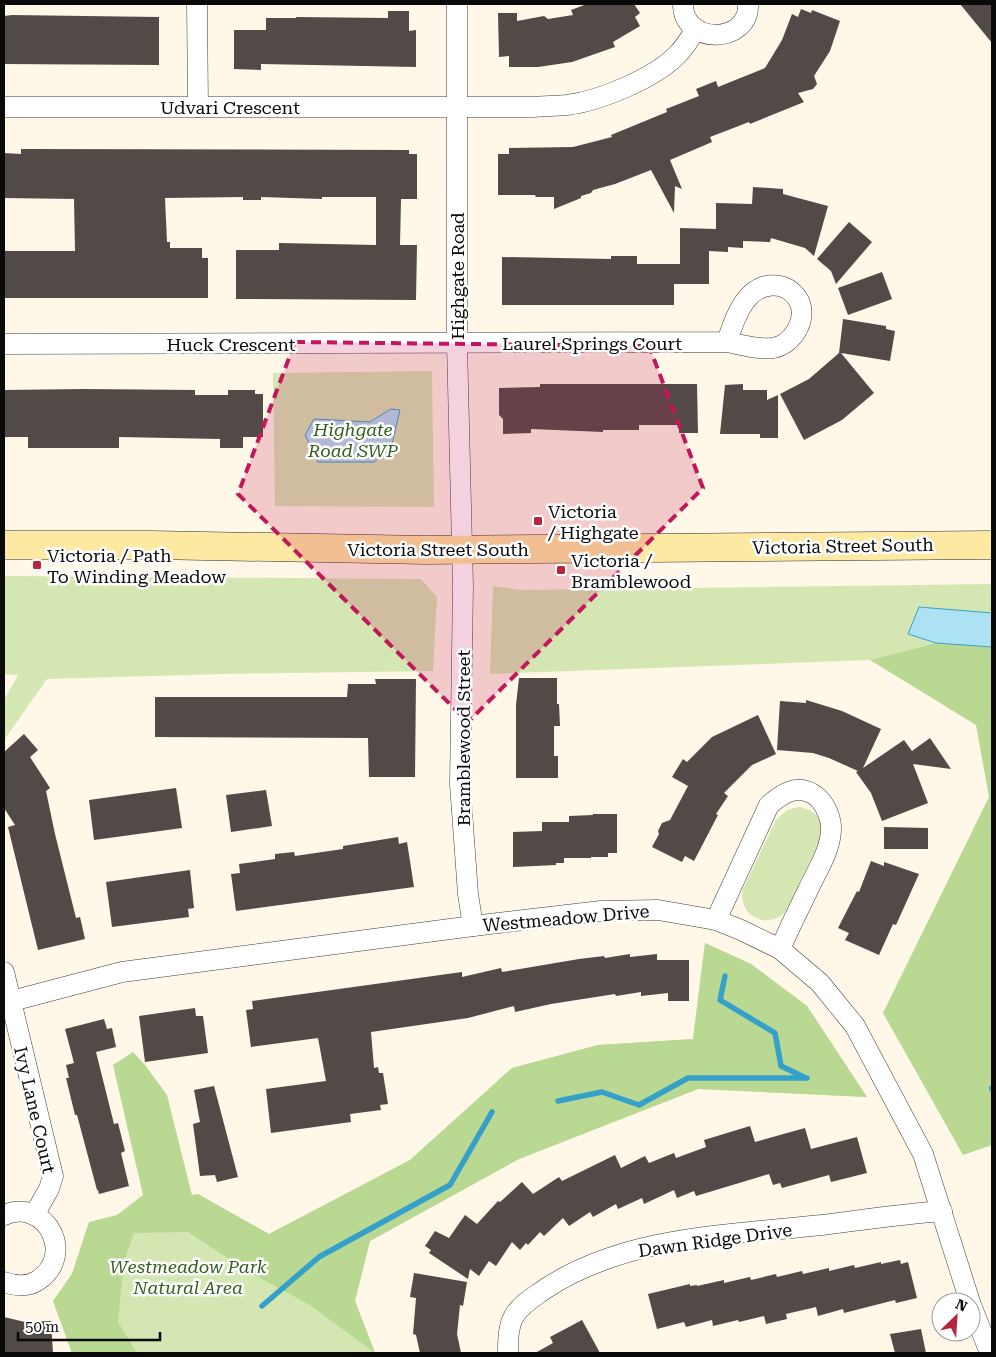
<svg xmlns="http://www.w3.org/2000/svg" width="996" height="1357" font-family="'Roboto Serif',serif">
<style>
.green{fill:#d4e7b2}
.forest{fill:#b9d892}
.water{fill:#ade2f5;stroke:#35a1cb}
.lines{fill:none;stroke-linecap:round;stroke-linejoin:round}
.stream{stroke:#35a1cb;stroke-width:5.5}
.building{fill:#524a46}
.minor-casing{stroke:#3d3d3d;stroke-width:21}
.secondary-casing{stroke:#2c2c2c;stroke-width:29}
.minor{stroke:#fff;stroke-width:20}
.secondary{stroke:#fee9a2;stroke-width:28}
.marked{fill:#c2185b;fill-opacity:0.2;stroke:#c2185b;stroke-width:4;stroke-dasharray:10 6;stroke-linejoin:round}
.poi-dot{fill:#b7253d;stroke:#fff;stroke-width:2}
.labels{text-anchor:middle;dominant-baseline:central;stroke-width:5;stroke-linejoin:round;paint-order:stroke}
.street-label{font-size:18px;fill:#0a0a0a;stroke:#fff}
.park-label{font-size:18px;font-style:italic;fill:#325f1c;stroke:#fff}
.poi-label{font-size:18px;fill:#0a0a0a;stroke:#fff;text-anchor:start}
</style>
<rect width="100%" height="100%" fill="#fff7e7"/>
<g class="green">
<polygon points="432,371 434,507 275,506 273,373"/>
<polygon points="4,576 421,579 437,597 433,671 223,674 47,679 4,740 4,700 18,675 4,674"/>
<polygon points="992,584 992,613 919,607 908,634 936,643 870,660 490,674 493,586 520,590"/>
<path d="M799 807C818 811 822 819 822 838L786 911C767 931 737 916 743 889L776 820 787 810Z"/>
<polygon points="705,943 751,964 807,1006 867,1097 698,1089 519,1159 370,1241 355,1301 375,1353 72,1353 53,1301 72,1274 89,1222 145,1210 198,1194 269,1234 410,1160 512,1068 598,1045 693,1039"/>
</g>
<g class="forest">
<polygon points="936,643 992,647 992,1145 963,1155 883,1013 989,797 976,725 870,660"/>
<polygon points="705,943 751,964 807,1006 867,1097 698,1089 519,1159 370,1241 355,1301 375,1353 310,1305 249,1272 188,1232 134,1233 124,1262 118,1322 137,1353 72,1353 53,1301 72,1274 89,1222 117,1215 143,1195 113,1065 133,1052 145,1065 167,1095 192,1195 198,1194 269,1234 410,1160 512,1068 598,1045 693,1039"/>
</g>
<g class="water">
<polygon points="391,409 400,410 391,448 374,462 318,462 305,435 314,419 370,422"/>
<polygon points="919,607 992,613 992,647 936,643 908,634"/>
</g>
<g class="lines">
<g class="stream">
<polyline points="725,976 720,1000 775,1033 781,1066 804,1077"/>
<polyline points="992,1088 992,1089"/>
<polyline points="558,1101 602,1092 639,1105 688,1078 807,1078"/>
<polyline points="262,1306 319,1257 450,1185 492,1112"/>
</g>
</g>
<g class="building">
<polygon points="587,4 634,4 640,13 635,17 640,26 613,42 615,47 572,62 538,67 509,67 509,56 499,57 498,13 517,13 517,21 544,16 548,19 573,15 571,10"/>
<polygon points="960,4 992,4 992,43"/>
<polygon points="801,9 811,13 812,10 840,21 830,51 814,76 817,84 813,89 798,93 804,102 750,124 749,122 710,137 712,142 670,160 682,189 675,186 674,213 651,170 615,184 593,190 591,193 581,196 581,198 554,209 554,197 536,197 535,195 498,195 498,154 509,154 509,148 573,147 612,137 611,135 667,112 666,109 699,96 696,89 716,81 718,87 765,68 782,40 792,14 798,17"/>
<polygon points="388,11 409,11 409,31 416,30 416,67 261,64 261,70 234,69 234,30 266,30 266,18 296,18 296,17 388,18"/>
<polygon points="12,15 159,17 159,65 4,64 4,16"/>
<polygon points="21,149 409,150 409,154 417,154 417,199 401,199 400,245 417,245 416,300 236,299 236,250 279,250 279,243 376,245 376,197 322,197 322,199 261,197 261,200 243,200 243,197 165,198 167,242 170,242 170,248 202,248 202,258 208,258 208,298 4,298 4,251 75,251 74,199 4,198 4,153 21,154"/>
<polygon points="753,187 783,189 783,194 828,206 814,256 805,248 771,238 770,242 743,241 743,248 728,247 728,252 709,251 709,284 674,284 674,305 502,305 502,257 611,259 611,256 637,256 637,264 680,264 680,228 716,229 716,203 752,204"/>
<polygon points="849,222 872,242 836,284 831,271 817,259"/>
<polygon points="882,272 892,299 848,315 838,288"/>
<polygon points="843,319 886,326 886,329 895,331 890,361 841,353 874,393 842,420 804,440 780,394 809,379 839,353"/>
<polygon points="540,384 697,384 698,433 679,433 679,425 639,425 639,430 603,430 603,432 531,429 531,433 503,434 503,419 499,415 499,388 540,387"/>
<polygon points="743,384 743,390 767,390 767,400 778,395 778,438 760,438 760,434 720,434 725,385"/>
<polygon points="84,389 195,390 195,395 228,395 228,390 255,390 255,394 263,394 263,437 243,437 243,448 220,448 220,439 119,437 119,448 28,448 28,437 4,437 4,390"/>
<polygon points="519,678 557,678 557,704 559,704 560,726 554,726 554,756 558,756 558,778 516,778 516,705"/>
<polygon points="375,679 416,679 415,777 369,777 368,738 155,737 155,697 347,697 348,684 376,684"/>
<polygon points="806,700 842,711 881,729 863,768 904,740 912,751 930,738 951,769 913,764 928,803 882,821 871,793 856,772 858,771 829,758 813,753 777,750 780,701 806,703"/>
<polygon points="758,715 776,754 752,765 724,793 728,796 716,814 718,815 694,861 685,856 682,862 652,847 659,834 658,831 662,823 670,820 688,786 672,777 683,759 687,762 712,737"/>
<polygon points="24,734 38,750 30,757 50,788 46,791 55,834 76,918 80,917 85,939 38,950 8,827 15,825 4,808 4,752"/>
<polygon points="176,788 182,828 94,840 89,800"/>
<polygon points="266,790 272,826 231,832 226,795"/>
<polygon points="593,814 617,814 617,853 608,853 608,857 591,857 591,858 564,858 564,863 556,863 556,865 513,867 513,832 542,831 542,822 569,822 569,816 593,815"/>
<polygon points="884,827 928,828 928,849 884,849"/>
<polygon points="398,837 399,844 407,842 414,887 236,911 231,874 240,873 239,864 275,859 275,854 294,852 295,856 343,849 343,846"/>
<polygon points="871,861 884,866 884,862 919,874 896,925 893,924 879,955 845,940 849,933 838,928 857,891 859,892"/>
<polygon points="190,870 194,908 188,909 189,917 112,927 106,882"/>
<polygon points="630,954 630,957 657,954 657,960 689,960 689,1001 668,1001 668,993 641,996 641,992 616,996 615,994 551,1004 515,1012 514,1006 468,1018 371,1032 374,1068 378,1067 379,1073 383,1073 388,1104 380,1105 381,1110 350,1114 351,1122 271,1133 266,1089 326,1081 318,1038 251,1047 246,1010 253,1009 252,1001 462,972 462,977 501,968 502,972 579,959 604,956 605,958"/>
<polygon points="195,1008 196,1016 203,1016 208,1053 145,1062 139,1016"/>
<polygon points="104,1019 107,1029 112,1028 116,1047 96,1052 114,1124 118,1123 125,1151 121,1153 129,1186 99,1194 98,1190 97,1190 77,1115 75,1115 66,1078 69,1078 66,1065 74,1063 65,1029"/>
<polygon points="214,1086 238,1177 217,1182 215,1175 200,1176 193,1124 200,1122 194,1090"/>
<polygon points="750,1126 755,1142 805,1128 811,1149 857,1137 867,1173 831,1182 829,1175 782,1188 780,1183 773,1185 769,1174 696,1196 694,1191 677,1198 674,1190 644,1204 642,1198 618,1209 616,1204 593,1217 590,1212 569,1226 563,1218 544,1236 540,1232 528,1245 526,1243 520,1250 512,1242 496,1266 489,1261 479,1276 470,1269 468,1279 429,1253 431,1250 425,1246 435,1231 449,1238 465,1215 477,1224 498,1201 500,1202 522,1182 533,1194 559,1177 562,1181 615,1155 621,1168 645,1156 649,1163 674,1153 676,1158 706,1147 704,1140"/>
<polygon points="900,1260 901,1264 908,1262 917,1298 896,1303 895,1300 844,1313 843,1309 818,1316 816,1307 786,1314 787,1319 766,1324 764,1316 739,1322 738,1320 713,1326 712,1320 686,1327 684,1322 657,1329 648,1294 690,1284 690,1286 697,1285 697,1286 724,1280 724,1283 750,1277 751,1280 776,1274 777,1277 802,1271 803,1274 829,1268 829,1271 854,1265 855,1268 881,1262 881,1264"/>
<polygon points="414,1273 467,1282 463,1306 460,1305 457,1334 461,1353 420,1353 416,1335 413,1334 416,1298 410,1297"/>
<polygon points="4,1317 25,1322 51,1321 53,1353 4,1353"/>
<polygon points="582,1320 600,1353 535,1353 553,1343 550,1337"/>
<polygon points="921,1329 926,1353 895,1353 890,1334"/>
</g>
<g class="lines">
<defs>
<g id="minor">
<polyline points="197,4 198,107"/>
<polyline points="457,4 457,344 463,586 460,784 468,894 473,926"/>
<path d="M683 4C683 46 750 44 748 4"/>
<path d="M4 107H533C544 106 556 106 567 105 600 101 655 78 678 54 685 47 690 38 696 29"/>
<path d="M4 344 727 342C742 345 758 350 773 348 792 345 808 320 799 301 795 293 787 287 779 286 747 280 734 319 727 342"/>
<path d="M716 920 769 805C782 794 796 784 813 794 823 800 830 814 831 826 832 849 817 870 808 890 798 910 789 929 780 949"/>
<polyline points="4,972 53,1176 49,1189 34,1215"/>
<polyline points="4,1003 122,972 473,926 601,911 658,910 716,920 741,930 780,949 820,983 855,1026 923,1154 970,1302"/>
<path d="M4 1215C46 1197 77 1256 37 1281 27 1287 15 1286 4 1282"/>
<polyline points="971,1305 990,1353"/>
<path d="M508 1353C508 1341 508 1327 514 1316 521 1304 534 1297 545 1289 625 1236 729 1235 822 1225 862 1220 902 1214 942 1211"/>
</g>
<polyline id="secondary" points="4,545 152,545 426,550 992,545"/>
</defs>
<use href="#minor" class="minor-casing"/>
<use href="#secondary" class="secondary-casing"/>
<use href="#minor" class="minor"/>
<use href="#secondary" class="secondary"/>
</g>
<path class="marked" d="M295 342 649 346 703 488 468 722 238 494Z"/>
<g class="poi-dot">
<rect x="533" y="516" width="10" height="10" rx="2.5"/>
<rect x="32" y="560" width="10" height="10" rx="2.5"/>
<rect x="556" y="565" width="10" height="10" rx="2.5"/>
</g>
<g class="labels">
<g class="street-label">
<text x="230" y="107">Udvari Crescent</text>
<text transform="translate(457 276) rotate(-90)">Highgate Road</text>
<text x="592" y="343">Laurel Springs Court</text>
<text x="231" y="344">Huck Crescent</text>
<text transform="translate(843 546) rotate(-1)">Victoria Street South</text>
<text x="438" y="549">Victoria Street South</text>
<text transform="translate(463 738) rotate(-90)">Bramblewood Street</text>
<text transform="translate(566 918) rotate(-5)">Westmeadow Drive</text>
<text transform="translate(35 1110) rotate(77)">Ivy Lane Court</text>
<text transform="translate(715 1240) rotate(-8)">Dawn Ridge Drive</text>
</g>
<g class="park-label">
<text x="353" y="429">Highgate<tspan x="353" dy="21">Road SWP</tspan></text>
<text x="188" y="1266">Westmeadow Park<tspan x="188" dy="21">Natural Area</tspan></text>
</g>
<g class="poi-label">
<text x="548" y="511">Victoria<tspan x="548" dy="21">/ Highgate</tspan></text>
<text x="47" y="555">Victoria / Path<tspan x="47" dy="21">To Winding Meadow</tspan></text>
<text x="571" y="560">Victoria /<tspan x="571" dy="21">Bramblewood</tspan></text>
</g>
</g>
<rect width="996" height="1357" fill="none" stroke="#0a0a0a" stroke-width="10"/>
<g transform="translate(956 1317) rotate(25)"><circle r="24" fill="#ffffff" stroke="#9d9d9d"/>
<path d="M0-4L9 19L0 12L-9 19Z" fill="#b7253d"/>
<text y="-8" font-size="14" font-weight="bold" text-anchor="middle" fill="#0a0a0a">N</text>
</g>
<path d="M18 1332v8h142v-8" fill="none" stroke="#0a0a0a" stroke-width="2.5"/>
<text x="25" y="1332" font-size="15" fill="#0a0a0a" stroke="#ffffff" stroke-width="4" paint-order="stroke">50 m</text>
</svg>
